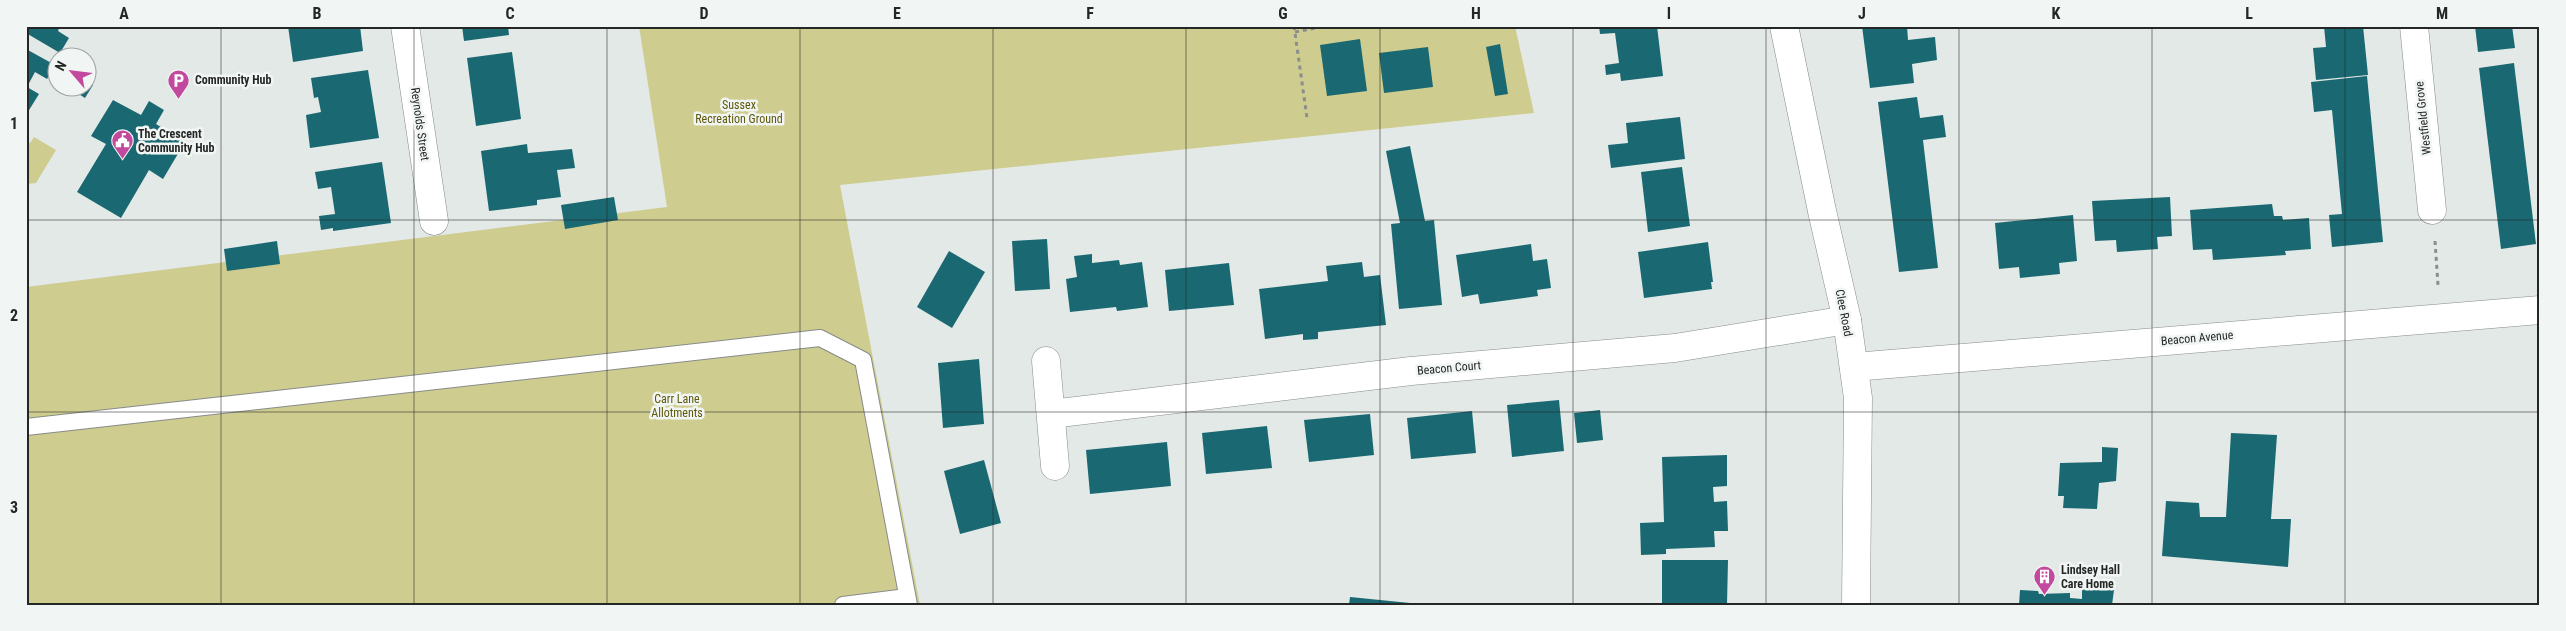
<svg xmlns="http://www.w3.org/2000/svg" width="2566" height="631" font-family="'Roboto Condensed',sans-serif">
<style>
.green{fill:#cfcc8f}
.building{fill:#1a6972}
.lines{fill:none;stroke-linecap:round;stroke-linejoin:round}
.lane-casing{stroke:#878c8a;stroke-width:18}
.street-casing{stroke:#878c8a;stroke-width:29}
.primary-casing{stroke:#878c8a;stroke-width:29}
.path{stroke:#8a8e8d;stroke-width:3;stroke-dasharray:4 4;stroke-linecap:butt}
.lane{stroke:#fff;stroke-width:16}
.street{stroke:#fff;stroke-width:28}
.primary{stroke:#fff;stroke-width:28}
.grid{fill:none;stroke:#252726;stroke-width:1;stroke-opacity:0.55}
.labels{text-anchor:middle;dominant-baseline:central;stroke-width:5;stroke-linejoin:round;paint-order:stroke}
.poi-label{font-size:12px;font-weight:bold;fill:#252726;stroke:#f1f6f4;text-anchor:start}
.park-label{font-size:12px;fill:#5e580a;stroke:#f1f6f4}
.street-label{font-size:12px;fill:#252726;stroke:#f1f6f4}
.neatline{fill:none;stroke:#252726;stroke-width:2}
.grid-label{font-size:16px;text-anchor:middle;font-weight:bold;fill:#252726}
</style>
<rect width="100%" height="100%" fill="#e3e9e7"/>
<g class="green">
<polygon points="639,26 1515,26 1534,113 840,185 920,605 26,605 26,287 667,207"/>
<polygon points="34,137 56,150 36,183 26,184 26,141 30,143"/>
</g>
<g class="building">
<polygon points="26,26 60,26 58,31 69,38 60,53 26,33"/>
<polygon points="288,26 360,26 363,51 293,62"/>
<polygon points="462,26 508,26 509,35 464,41"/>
<polygon points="1599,26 1657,26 1663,76 1621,81 1620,73 1606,75 1605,65 1619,63 1615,33 1600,34"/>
<polygon points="1862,26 1907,26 1908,40 1935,37 1937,60 1912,64 1914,83 1870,88"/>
<polygon points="2324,26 2363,26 2368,75 2316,80 2313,48 2326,47"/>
<polygon points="2475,26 2512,26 2515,48 2478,52"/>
<polygon points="1360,39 1367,91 1327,96 1320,45"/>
<polygon points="1500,44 1508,94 1495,96 1486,47"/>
<polygon points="1428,47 1433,87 1384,93 1379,53"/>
<polygon points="26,49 55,65 47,79 35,72 27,87 39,94 26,115"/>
<polygon points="512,52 521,119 476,126 467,58"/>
<polygon points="2514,63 2536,244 2501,249 2479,68"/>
<polygon points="368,70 379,138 310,148 306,115 321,112 318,97 314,98 311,78"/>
<polygon points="2367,76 2383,242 2332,247 2329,215 2342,214 2332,110 2314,112 2311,82"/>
<polygon points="88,82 93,85 85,98 71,89 88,88"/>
<polygon points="1917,97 1920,118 1943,115 1946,137 1923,140 1938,268 1899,272 1878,102"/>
<polygon points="113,100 141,115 149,101 164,110 156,124 185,142 163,179 149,170 121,218 77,192 106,144 91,136"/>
<polygon points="1680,117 1685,159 1611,168 1608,145 1628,143 1626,123"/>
<polygon points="527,144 528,153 572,149 575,168 557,170 561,197 537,200 537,205 489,211 481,151"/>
<polygon points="1410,146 1425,221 1434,220 1442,305 1399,309 1391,224 1400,223 1386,151"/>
<polygon points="382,162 391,223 333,231 333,228 321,230 319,216 335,214 331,187 318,189 315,172"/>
<polygon points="1682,167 1690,226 1648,232 1641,172"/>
<polygon points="614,197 618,220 565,229 561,205"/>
<polygon points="2170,197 2172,236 2157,237 2158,249 2117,252 2116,240 2095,241 2092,201"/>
<polygon points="2272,204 2274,216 2282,216 2283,220 2309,218 2311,249 2285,251 2286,255 2213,260 2212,249 2193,250 2190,210"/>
<polygon points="2073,215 2077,261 2059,263 2060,274 2020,278 2019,267 1999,269 1995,223"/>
<polygon points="1047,239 1050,289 1015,291 1012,241"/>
<polygon points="277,241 280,264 227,271 224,249"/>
<polygon points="1708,242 1713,282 1711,282 1712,289 1644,298 1638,252"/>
<polygon points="1531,244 1533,261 1547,259 1551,288 1537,290 1538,296 1480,304 1478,294 1462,297 1456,255"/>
<polygon points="949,251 985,272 952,328 917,307"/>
<polygon points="1092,254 1092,263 1119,260 1120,265 1142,262 1148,307 1117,311 1116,307 1070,312 1066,279 1077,277 1074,256"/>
<polygon points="1362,262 1364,277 1380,275 1386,325 1318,332 1318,339 1303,340 1303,334 1265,339 1259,289 1328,281 1326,266"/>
<polygon points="1229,263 1234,305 1169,311 1165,270"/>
<polygon points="979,359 984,424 943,428 938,363"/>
<polygon points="1559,400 1564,451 1512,457 1507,405"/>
<polygon points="1600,410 1603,440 1577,443 1574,413"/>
<polygon points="1472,411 1476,453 1411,459 1407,418"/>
<polygon points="1370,414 1374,455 1309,462 1304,420"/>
<polygon points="1267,426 1272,468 1206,474 1202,433"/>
<polygon points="2231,433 2277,435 2271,519 2291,519 2288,567 2162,556 2166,501 2199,503 2200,517 2226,517"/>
<polygon points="1167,442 1171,486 1090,494 1086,450"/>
<polygon points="2102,447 2118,448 2116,481 2099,483 2097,509 2063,508 2064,496 2058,496 2060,463 2102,462"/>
<polygon points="1727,455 1727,486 1713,487 1714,502 1727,501 1728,531 1714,531 1715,547 1666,549 1666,554 1641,555 1640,523 1664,522 1662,457"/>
<polygon points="984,460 1001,523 960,534 944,471"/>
<polygon points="1662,560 1728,560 1727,605 1662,605"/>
<polygon points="2082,588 2114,590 2112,605 2019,605 2020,590 2038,591 2039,594 2070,593 2070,598 2082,599"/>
<polygon points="1350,597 1410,603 1410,605 1349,605"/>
</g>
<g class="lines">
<defs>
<g id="lane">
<polyline points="26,427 820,338 863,360 909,605"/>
<polyline points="843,605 907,597"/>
</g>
<g id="street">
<polyline points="405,26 434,221"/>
<polyline points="2414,26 2432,210"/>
<polyline points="1046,361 1055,466"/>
<polyline points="1854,367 2540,310"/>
<polyline points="1051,414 1411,371 1675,348 1847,320"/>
</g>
<polyline id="primary" points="1784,26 1822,211 1847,320 1858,398 1856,605"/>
</defs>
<use href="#lane" class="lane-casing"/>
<use href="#street" class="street-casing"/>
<use href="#primary" class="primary-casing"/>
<g class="path">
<polyline points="1294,26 1307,118"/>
<polyline points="1295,32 1326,26"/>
<polyline points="2435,241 2438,285"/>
</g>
<use href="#lane" class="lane"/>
<use href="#street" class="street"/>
<use href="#primary" class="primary"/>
</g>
<path class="grid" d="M221 26V605M414 26V605M607 26V605M800 26V605M993 26V605M1186 26V605M1380 26V605M1573 26V605M1766 26V605M1959 26V605M2152 26V605M2345 26V605M26 220H2540M26 412H2540"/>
<defs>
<symbol id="parking-pin" viewBox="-11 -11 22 30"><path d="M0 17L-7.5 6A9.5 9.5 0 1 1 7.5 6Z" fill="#c2499d" stroke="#f1f6f4"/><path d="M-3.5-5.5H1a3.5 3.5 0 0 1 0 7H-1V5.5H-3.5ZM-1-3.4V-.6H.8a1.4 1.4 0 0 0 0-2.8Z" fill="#fff"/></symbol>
<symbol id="civic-pin" viewBox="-11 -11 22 30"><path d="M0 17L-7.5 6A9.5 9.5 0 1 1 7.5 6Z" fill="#c2499d" stroke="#f1f6f4"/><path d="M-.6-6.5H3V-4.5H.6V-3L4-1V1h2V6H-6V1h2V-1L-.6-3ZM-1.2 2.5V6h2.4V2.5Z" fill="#fff"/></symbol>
<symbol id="building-pin" viewBox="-11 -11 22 30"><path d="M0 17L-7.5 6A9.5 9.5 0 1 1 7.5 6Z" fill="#c2499d" stroke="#f1f6f4"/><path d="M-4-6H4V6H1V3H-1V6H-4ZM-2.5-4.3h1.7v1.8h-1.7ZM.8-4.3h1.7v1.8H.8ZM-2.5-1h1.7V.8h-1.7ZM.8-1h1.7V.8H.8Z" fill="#fff"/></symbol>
</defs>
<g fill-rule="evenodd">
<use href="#parking-pin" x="166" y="68" width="25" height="34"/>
<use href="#civic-pin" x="110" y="128" width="25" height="34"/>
<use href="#building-pin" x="2032" y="564" width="25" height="34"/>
</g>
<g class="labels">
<g class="poi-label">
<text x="195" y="80">Community Hub</text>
<text x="138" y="134">The Crescent<tspan x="138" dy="14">Community Hub</tspan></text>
<text x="2061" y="570">Lindsey Hall<tspan x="2061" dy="14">Care Home</tspan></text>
</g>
<g class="park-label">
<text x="739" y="105">Sussex<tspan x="739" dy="14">Recreation Ground</tspan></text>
<text x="677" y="399">Carr Lane<tspan x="677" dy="14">Allotments</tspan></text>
</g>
<g class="street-label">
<text transform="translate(2423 118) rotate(-96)">Westfield Grove</text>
<text transform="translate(420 124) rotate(82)">Reynolds Street</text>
<text transform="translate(1844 313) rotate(79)">Clee Road</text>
<text transform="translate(2197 338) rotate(-5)">Beacon Avenue</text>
<text transform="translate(1449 368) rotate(-5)">Beacon Court</text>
</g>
</g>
<rect width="2566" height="631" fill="none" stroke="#f1f6f4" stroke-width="55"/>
<g transform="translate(72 72) rotate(298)"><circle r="24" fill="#f1f6f4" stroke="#9fa3a2"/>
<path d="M0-4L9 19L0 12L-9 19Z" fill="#c2499d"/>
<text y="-8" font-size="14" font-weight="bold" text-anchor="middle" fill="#252726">N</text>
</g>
<rect x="28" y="28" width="2510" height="576" class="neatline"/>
<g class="grid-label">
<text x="124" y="19">A</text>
<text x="317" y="19">B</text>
<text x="510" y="19">C</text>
<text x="704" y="19">D</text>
<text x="897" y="19">E</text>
<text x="1090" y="19">F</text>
<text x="1283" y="19">G</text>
<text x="1476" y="19">H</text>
<text x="1669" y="19">I</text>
<text x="1862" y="19">J</text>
<text x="2056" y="19">K</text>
<text x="2249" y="19">L</text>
<text x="2442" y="19">M</text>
<text x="14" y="129">1</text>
<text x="14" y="321">2</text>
<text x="14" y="513">3</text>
</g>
</svg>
